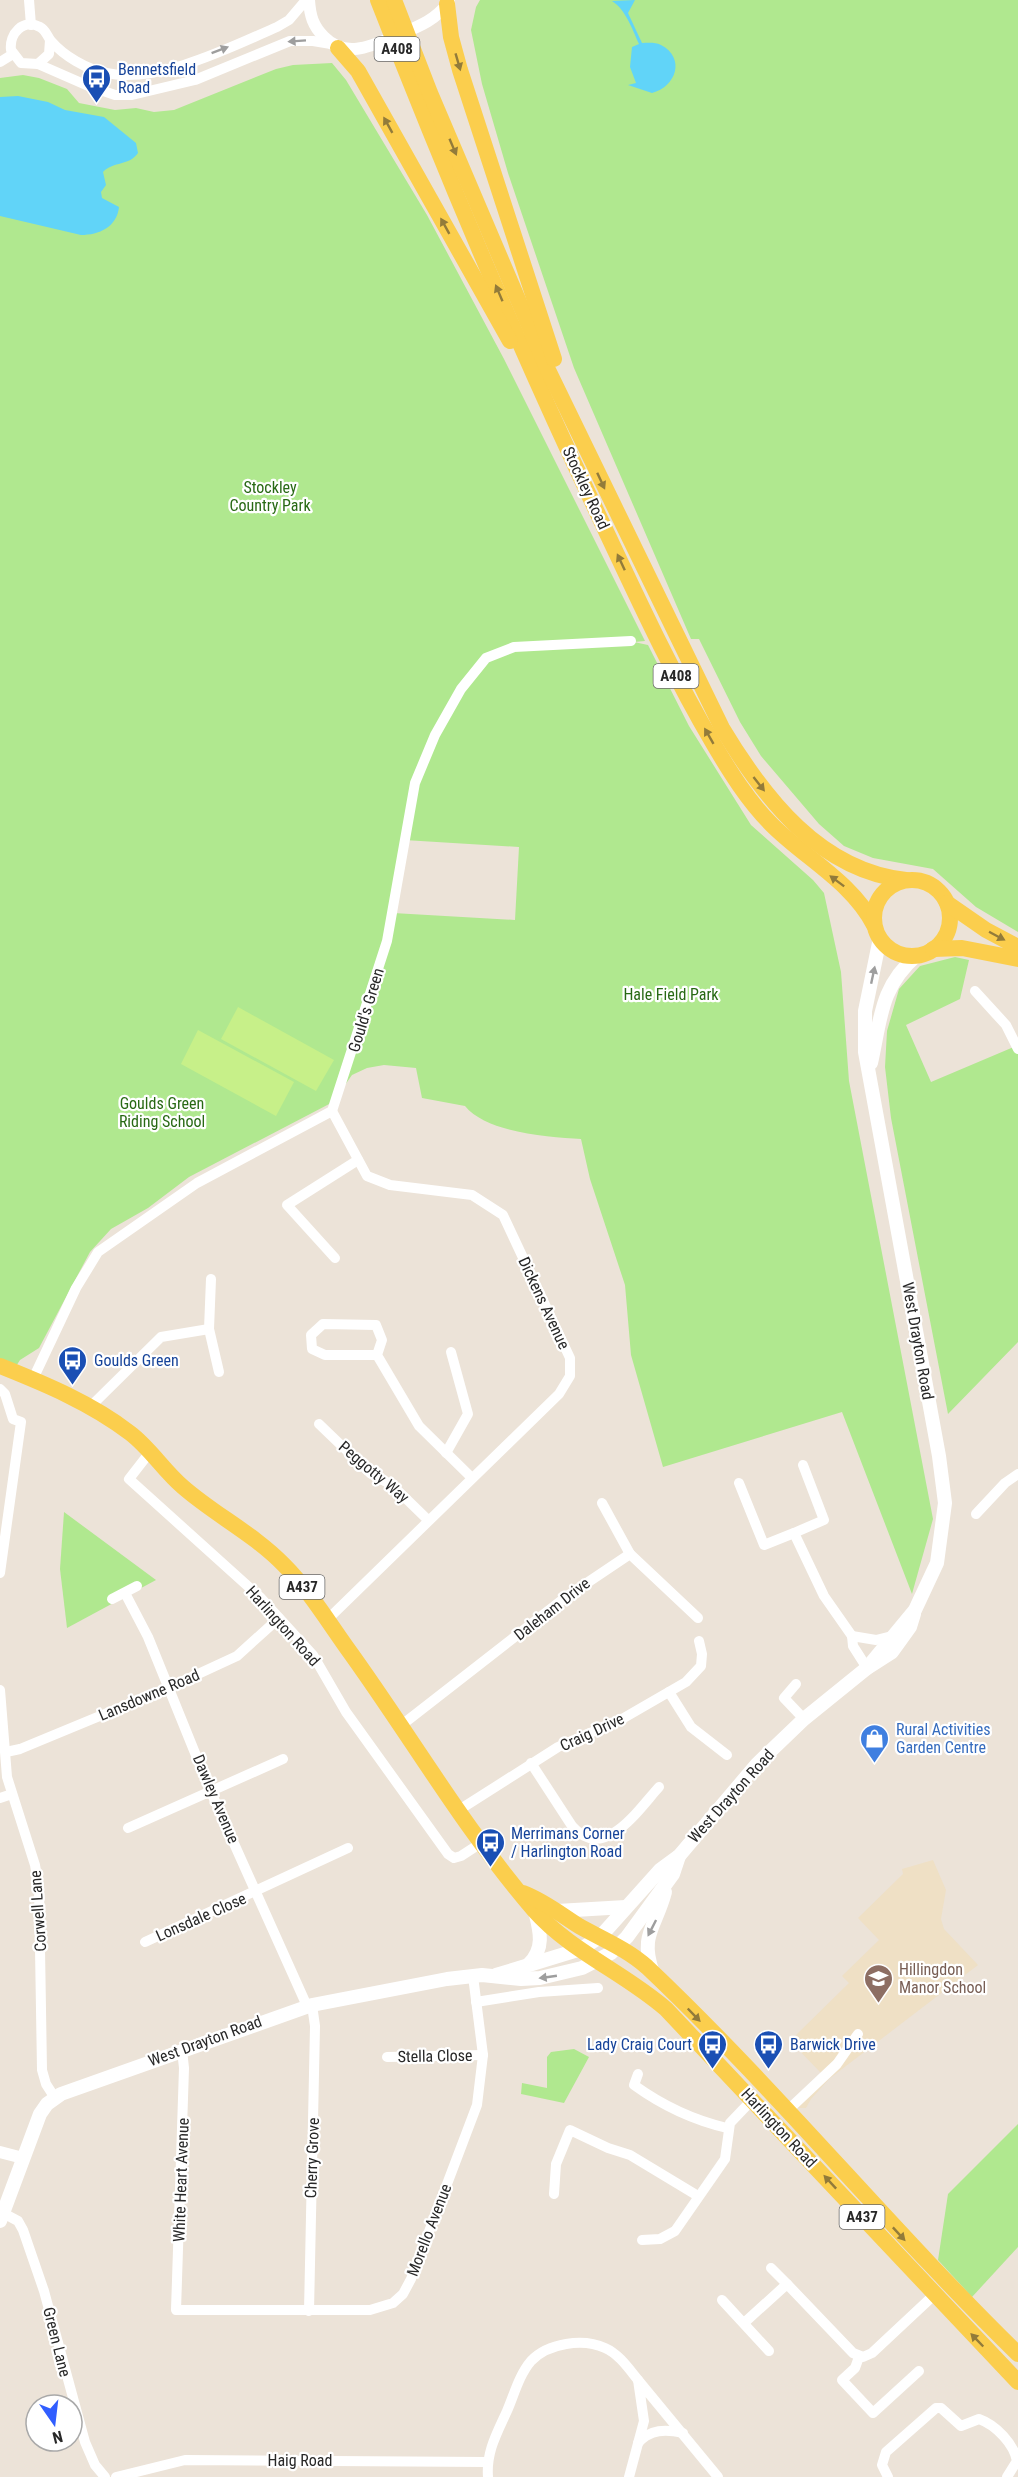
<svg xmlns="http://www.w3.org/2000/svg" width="1018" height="2477" font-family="'Roboto Condensed',sans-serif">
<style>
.education{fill:#efe0c5}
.green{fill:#b0e88f;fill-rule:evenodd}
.pitch{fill:#c7f089}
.water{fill:#61d4f8}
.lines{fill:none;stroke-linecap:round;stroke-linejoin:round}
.minor{stroke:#fff;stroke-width:10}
.tertiary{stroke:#fff;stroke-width:12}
.secondary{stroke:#fff;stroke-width:14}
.primary{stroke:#fbce4d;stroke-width:16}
.oneway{fill:#9e9e9e}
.oneway2{fill:#927b3a}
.labels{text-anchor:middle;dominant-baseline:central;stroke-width:4.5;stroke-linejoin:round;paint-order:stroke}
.shield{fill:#fff;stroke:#686868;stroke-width:1.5}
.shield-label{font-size:15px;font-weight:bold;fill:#282828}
.transit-label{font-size:16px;fill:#164399;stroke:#fff;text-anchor:start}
.park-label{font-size:16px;fill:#286914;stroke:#fff}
.street-label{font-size:16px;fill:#282828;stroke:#fff}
.shop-label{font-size:16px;fill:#366cbe;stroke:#fff;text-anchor:start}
.education-label{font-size:16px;fill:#785e54;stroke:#fff;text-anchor:start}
</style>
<rect width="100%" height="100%" fill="#ece3d8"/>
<polygon class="education" points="933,1860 946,1890 941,1919 944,1929 978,1965 829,2079 811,2099 806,2108 793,2108 821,2073 793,2044 797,2034 849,1983 842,1976 879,1940 858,1918 903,1874 902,1869"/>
<g class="green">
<polygon points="480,0 1018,0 1018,932 976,907 933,869 873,858 844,846 819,824 761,756 740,722 699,639 691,639 574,368 508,173 482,84 471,30 476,7"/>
<path d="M332 63 346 80 427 215 504 359 645 641 634 642 648 645 689 726 751 825 813 880 824 893 841 972 849 1081 933 1519 912 1594 842 1412 663 1467 631 1355 625 1285 590 1179 581 1139C549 1137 487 1133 465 1106L422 1098 416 1068 384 1065 367 1068 352 1075 333 1102 189 1177 148 1208 111 1229 90 1252 39 1348 20 1360 13 1371 0 1366V78L23 75 39 78 67 89 79 103 115 110 136 108 154 112 174 110 276 69 293 65ZM404 840 519 847 515 920 393 913Z"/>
<polygon points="955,957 969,960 960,999 906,1025 931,1082 1016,1046 1018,1049 1018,1342 948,1414 891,1118 885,1067 887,1031 899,989 920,966"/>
<polygon points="64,1512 156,1580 67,1628 60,1569"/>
<polygon points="574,2049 589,2057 564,2103 521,2094 522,2083 547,2088 547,2057 551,2052"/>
<polygon points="1018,2124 1018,2247 972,2297 938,2260 948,2194"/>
</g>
<g class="pitch">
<polygon points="238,1007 334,1060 316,1091 221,1039"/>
<polygon points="198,1030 294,1082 276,1116 181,1064"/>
</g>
<g class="water">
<path d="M635 0 628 13 642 43C648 43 655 42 661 45 686 58 676 87 652 93L628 85 636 83 630 67 632 47 639 44C632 28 625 9 612 1Z"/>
<path d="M18 96 48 102 65 110 104 117 136 143 138 153C129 166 114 161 103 172L106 185 101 192 102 198 119 207C117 227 99 235 81 235L0 216V97Z"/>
</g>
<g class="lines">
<g class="minor">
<polyline points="29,0 31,25"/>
<path d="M50 40 49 54 38 64 21 63 11 50C9 34 23 18 40 27 46 30 47 36 51 41 64 56 86 69 106 73 158 84 229 48 277 27L289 20 306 0"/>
<polyline points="0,62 13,54"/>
<polyline points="38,64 86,85 115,95 132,95 195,80 290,41 313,41 331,44"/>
<polyline points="975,991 1006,1025 1018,1049"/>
<polyline points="335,1258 287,1205 358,1160"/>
<polyline points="209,1329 219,1372"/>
<polyline points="377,1355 325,1355 312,1349 311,1335 323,1324 376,1325 382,1340 377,1355 419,1426 472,1478"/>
<polyline points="33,1379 76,1288 98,1252 197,1183 332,1111 387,941 415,783 435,735 461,689 486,658 514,647 631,641"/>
<polyline points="0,1389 5,1394 13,1419 21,1422 0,1573"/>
<polyline points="91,1406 161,1337 209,1329 211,1279"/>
<polyline points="319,1424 370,1473 392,1485 428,1520"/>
<polyline points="150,1452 129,1479 261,1598 313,1655 346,1712 448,1854 454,1858 461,1856 481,1843"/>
<polyline points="446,1453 468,1414 451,1352"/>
<polyline points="739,1483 764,1545 794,1533 824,1596 852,1636 853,1646 867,1668"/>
<polyline points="602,1503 630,1554"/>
<polyline points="976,1514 1005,1483 1018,1474"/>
<polyline points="794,1533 824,1520 803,1465"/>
<polyline points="125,1593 148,1637 210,1790 307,2006"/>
<polyline points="112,1599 137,1586"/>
<polyline points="327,1620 559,1394 570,1376 570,1358 503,1215 472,1195 390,1185 367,1176 332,1111"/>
<polyline points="852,1636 876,1640 892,1636"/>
<polyline points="796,1684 784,1698 804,1719"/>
<polyline points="0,1690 7,1777 35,1865 39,1888 42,2070 46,2084 55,2098"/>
<polyline points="669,1692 691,1727 727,1755"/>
<polyline points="403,1724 566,1597 630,1554 698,1618"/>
<polyline points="6,1752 20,1749 170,1687 237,1656 279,1618"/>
<path d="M531 1763 572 1826C604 1863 638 1810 659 1787"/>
<polyline points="0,1798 12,1794"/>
<polyline points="459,1810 558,1747 622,1719 686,1682 701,1666 702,1654 699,1641"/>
<polyline points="128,1828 283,1759"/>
<polyline points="145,1942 348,1848"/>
<polyline points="476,2002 539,1992 598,1988"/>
<polyline points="182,2050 184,2068 176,2310 370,2310 393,2303 403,2294 411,2279 477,2105 483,2055 473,1976"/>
<polyline points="387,2057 483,2055"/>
<path d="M638 2074 634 2085C663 2106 693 2120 727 2128"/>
<polyline points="786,2112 837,2064 858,2034"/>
<polyline points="554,2194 556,2164 570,2130 608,2148 630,2155 698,2196"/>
<polyline points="3,2213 18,2221 23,2230 44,2291 85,2442 95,2465 105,2477"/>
<polyline points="642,2240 660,2239 675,2231 725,2159 730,2123 752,2100"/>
<polyline points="771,2268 787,2284"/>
<polyline points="722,2300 769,2351"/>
<polyline points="309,2311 315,2026 312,2005"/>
<polyline points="744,2323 787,2284 853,2353 863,2357 872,2353 934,2295"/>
<polyline points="859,2357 855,2368 842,2380 873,2413 919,2371"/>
<path d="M638 2443C650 2429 666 2429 683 2433"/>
<polyline points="116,2477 185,2460 487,2462"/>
<path d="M488 2477C486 2452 497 2433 507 2411 514 2395 519 2375 531 2361 548 2343 583 2338 605 2348 619 2354 629 2369 638 2380"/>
<polyline points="629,2477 644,2421 638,2380 718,2477"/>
<path d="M888 2477 882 2465 886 2452 936 2408H941L961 2426 979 2419C996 2425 1014 2444 1017 2461L1007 2477"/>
</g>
<g class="tertiary">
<path d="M309 0C310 16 313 26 324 37 345 59 372 46 396 36 417 27 435 21 449 2"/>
<polyline points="0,2152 23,2158"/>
</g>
<g class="secondary">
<path d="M871 1063C881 1018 880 987 917 955"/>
<polyline points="867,1668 915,1610 937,1563 945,1503 939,1456 865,1052 865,1011 880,938"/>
<polyline points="557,1911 626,1907"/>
<path d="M529 1964C545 1948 540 1931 535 1911"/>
<path d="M653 1973C639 1935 656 1927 665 1892"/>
<polyline points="496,1975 581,1949 600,1937 660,1870 679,1856 757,1764 804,1719 867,1668 892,1652 910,1627 914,1614"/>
<polyline points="0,2221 40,2114 47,2104 61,2094 312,2005 447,1979 482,1975 521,1979 540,1978 582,1968 611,1953 627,1937 673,1874 679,1856"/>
</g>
<g class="primary">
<path d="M378 0C445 172 517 343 596 510 633 588 669 668 713 743 730 772 748 801 772 825 805 858 852 882 874 925"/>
<path d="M394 0 430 93 548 370 722 728C764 798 820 871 906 880"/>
<polyline points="447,4 451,37 460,70 554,359"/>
<polyline points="338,48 358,71 510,341"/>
<circle cx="912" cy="918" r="38"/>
<polyline points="947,903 986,930 1018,947"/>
<polyline points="933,949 962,948 1018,959"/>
<path d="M0 1366C45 1384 91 1403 130 1433 150 1448 164 1471 183 1487 215 1515 254 1534 284 1565 308 1589 327 1620 347 1648 410 1735 464 1829 534 1910 570 1951 625 1973 666 2009L1018 2382"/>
<path d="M523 1893C544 1901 560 1914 579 1926 602 1939 627 1949 647 1967 777 2090 890 2229 1018 2354"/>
</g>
</g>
<defs><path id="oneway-solid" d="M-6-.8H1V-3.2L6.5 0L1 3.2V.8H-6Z" transform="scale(1.5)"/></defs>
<g class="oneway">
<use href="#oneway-solid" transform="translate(297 41) rotate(176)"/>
<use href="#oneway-solid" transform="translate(220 50) rotate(-21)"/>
<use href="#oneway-solid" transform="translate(873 975) rotate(-78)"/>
<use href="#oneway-solid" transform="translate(652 1928) rotate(117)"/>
<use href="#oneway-solid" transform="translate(548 1977) rotate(172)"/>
</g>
<g class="oneway2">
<use href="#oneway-solid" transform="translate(458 62) rotate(74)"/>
<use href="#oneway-solid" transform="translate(388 125) rotate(-119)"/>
<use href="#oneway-solid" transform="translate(453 147) rotate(67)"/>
<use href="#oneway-solid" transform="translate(445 226) rotate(-119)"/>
<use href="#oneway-solid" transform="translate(499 293) rotate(-113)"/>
<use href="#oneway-solid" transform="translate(601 481) rotate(65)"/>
<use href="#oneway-solid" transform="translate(621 562) rotate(-115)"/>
<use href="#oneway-solid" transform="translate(709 736) rotate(-120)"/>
<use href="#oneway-solid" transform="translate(759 784) rotate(52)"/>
<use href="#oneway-solid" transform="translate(837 881) rotate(-143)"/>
<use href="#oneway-solid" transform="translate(997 936) rotate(28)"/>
<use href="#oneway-solid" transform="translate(694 2015) rotate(46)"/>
<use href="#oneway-solid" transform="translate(830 2182) rotate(-133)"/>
<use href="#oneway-solid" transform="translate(899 2234) rotate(47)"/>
<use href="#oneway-solid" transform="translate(977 2340) rotate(-134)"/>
</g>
<defs>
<symbol id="bus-pin" viewBox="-11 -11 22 30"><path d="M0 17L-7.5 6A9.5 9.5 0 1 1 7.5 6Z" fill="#1a4fb4" stroke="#fff"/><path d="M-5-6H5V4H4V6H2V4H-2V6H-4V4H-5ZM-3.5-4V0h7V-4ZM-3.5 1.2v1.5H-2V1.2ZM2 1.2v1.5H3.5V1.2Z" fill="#fff"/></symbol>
<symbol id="shop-pin" viewBox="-11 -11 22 30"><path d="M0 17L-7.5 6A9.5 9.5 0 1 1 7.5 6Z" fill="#3f7fe0" stroke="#fff"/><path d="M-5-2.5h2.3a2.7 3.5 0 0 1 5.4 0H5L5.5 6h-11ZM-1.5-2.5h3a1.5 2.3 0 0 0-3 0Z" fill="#fff"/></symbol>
<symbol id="school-pin" viewBox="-11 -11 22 30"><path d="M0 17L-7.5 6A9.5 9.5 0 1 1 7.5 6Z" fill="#8d6e63" stroke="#fff"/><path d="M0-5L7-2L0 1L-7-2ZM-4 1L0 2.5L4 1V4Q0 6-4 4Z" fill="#fff"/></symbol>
</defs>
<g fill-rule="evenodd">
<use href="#bus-pin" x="80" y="62" width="33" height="45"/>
<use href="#bus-pin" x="56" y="1344" width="33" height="45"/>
<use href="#shop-pin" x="858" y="1722" width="33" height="45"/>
<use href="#bus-pin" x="474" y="1826" width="33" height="45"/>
<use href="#school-pin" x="862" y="1962" width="33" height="45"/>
<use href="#bus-pin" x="696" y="2028" width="33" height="45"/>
<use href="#bus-pin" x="752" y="2028" width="33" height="45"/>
</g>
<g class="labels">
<g class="shield">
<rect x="374.5" y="37" width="45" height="24" rx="4.5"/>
<rect x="653.5" y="664" width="45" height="24" rx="4.5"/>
<rect x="279.5" y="1575" width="45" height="24" rx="4.5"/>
<rect x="839.5" y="2205" width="45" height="24" rx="4.5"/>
</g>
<g class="shield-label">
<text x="397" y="49">A408</text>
<text x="676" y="676">A408</text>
<text x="302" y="1587">A437</text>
<text x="862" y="2217">A437</text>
</g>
<g class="transit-label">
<text x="118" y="69">Bennetsfield<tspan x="118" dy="18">Road</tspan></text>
<text x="94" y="1360">Goulds Green</text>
<text x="511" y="1833">Merrimans Corner<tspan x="511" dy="18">/ Harlington Road</tspan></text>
<text x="692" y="2044" text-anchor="end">Lady Craig Court</text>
<text x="790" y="2044">Barwick Drive</text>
</g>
<g class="park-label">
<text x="270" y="487">Stockley<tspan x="270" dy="18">Country Park</tspan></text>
<text x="671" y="994">Hale Field Park</text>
<text x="162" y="1103">Goulds Green<tspan x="162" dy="18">Riding School</tspan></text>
</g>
<g class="street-label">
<text transform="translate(586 488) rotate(65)">Stockley Road</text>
<text transform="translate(366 1010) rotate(-73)">Gould's Green</text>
<text transform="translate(544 1303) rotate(65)">Dickens Avenue</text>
<text transform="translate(918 1341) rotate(80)">West Drayton Road</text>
<text transform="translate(374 1472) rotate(40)">Peggotty Way</text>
<text transform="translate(552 1609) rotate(-38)">Daleham Drive</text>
<text transform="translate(283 1626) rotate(48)">Harlington Road</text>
<text transform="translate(149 1695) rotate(-23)">Lansdowne Road</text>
<text transform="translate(592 1732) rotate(-25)">Craig Drive</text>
<text transform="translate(731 1796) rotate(-48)">West Drayton Road</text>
<text transform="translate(216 1799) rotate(67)">Dawley Avenue</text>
<text transform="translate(38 1911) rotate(-94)">Corwell Lane</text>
<text transform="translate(201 1917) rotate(-24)">Lonsdale Close</text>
<text transform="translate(205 2041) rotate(-20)">West Drayton Road</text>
<text transform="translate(435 2056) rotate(-1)">Stella Close</text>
<text transform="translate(779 2128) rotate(47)">Harlington Road</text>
<text transform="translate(312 2158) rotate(-88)">Cherry Grove</text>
<text transform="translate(181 2180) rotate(-88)">White Heart Avenue</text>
<text transform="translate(429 2230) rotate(-69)">Morello Avenue</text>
<text transform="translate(57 2342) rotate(76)">Green Lane</text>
<text x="300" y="2460">Haig Road</text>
</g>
<g class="shop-label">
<text x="896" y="1729">Rural Activities<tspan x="896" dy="18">Garden Centre</tspan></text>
</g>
<g class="education-label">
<text x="899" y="1969">Hillingdon<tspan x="899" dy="18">Manor School</tspan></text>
</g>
</g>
<g transform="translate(54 2423) rotate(166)"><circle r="28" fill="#ffffff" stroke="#a9a9a9" stroke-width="1.5"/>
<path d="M0-4.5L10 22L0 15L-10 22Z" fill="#315eff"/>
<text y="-9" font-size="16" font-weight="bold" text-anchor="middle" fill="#282828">N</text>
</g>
</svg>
